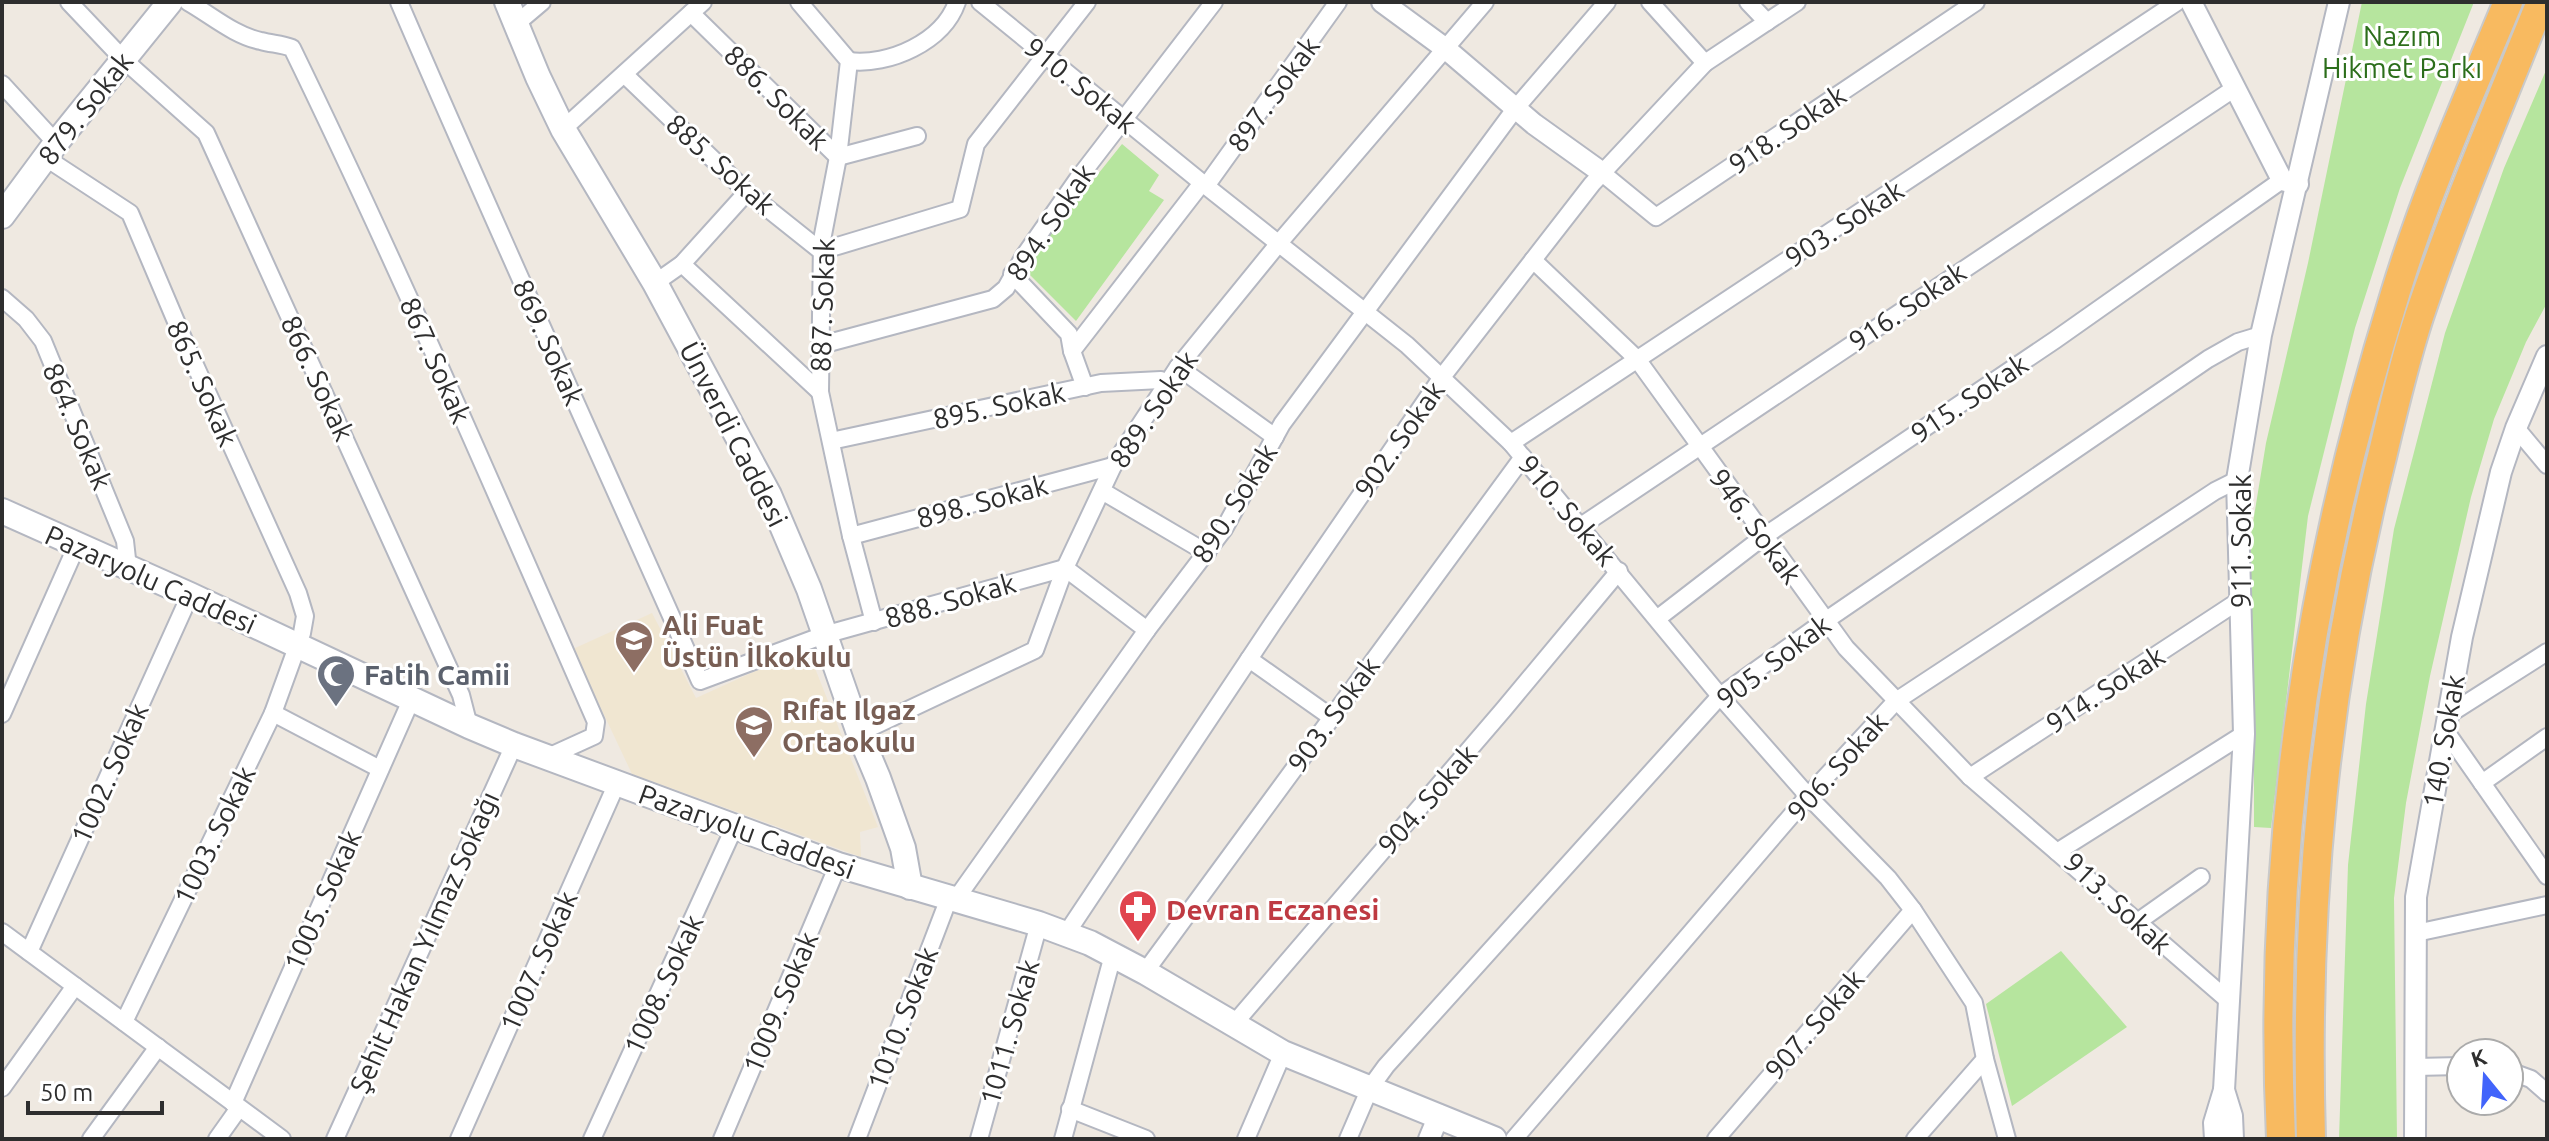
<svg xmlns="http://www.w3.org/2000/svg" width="2549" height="1141" font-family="Ubuntu,sans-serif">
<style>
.education{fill:#f0e6d1}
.green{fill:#b6e59e}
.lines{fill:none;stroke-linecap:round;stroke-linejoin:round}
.minor-casing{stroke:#b4b7c1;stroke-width:20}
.tertiary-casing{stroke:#b4b7c1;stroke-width:24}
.secondary-casing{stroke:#b4b7c1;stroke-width:28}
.trunk-casing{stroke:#c9c9c9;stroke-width:32}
.minor{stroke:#fff;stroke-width:16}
.tertiary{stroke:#fff;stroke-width:20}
.secondary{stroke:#fff;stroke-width:24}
.trunk{stroke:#f8ba60;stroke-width:28}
.labels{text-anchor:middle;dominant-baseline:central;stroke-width:6;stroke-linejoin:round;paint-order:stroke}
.park-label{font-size:28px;fill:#2c6e1b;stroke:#fff}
.street-label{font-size:28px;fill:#2e2e2e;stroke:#fff}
.education-label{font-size:28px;font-weight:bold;fill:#785e54;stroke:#fff;text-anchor:start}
.worship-label{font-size:28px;font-weight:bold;fill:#5b616d;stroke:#fff;text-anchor:start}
.health-label{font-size:28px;font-weight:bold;fill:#be3a42;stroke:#fff;text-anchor:start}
</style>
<rect width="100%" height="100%" fill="#efe9e1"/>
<polygon class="education" points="652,613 696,698 807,648 878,827 860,832 861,857 632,774 573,649"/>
<g class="green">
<polygon points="2362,2 2474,2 2400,188 2355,328 2308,516 2271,828 2254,827 2254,683 2248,553 2266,443 2308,263"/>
<polygon points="2547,68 2547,303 2526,342 2494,419 2471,497 2430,676 2406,803 2394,898 2397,1139 2339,1139 2348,865 2366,704 2394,529 2445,333 2504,168"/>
<polygon points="1122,144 1159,175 1149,191 1164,200 1076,321 1023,268"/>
<polygon points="2061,951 2127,1027 2012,1106 1986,1004"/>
</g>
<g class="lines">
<defs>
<g id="minor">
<polyline points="69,2 123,59 206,133 461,695 469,726"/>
<path d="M188 2C211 15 235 36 261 41 272 44 281 44 292 48 400 270 497 496 596 722L594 736 550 756"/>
<path d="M399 2C497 230 600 455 700 681L824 635 1065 568 1147 630"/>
<polyline points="799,2 849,61 838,157 822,240 820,392 851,536 874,622"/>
<polyline points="980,2 1206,186 1407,345 1511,443 1720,696 1808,796 1888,878 1913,910 1974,1003 1985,1059 2007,1139"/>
<polyline points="1650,2 1705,63"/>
<polyline points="1748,2 1767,22"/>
<polyline points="691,13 838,157 917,136"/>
<polyline points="516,24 542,2"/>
<path d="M849 61C889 66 943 42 957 2"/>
<polyline points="624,74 747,192 821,251 960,209 976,144 1087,2"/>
<polyline points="2,84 56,143"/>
<polyline points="563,129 703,2"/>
<polyline points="46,158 130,213 186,345 298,593 305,616 302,633 273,713 124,1022"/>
<polyline points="1601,172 1656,217 1976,2"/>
<polyline points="1206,186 1338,2"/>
<polyline points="1533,260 1637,359 1846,648 1970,777 2057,852"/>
<polyline points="682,264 820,392"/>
<polyline points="1012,274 1069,334 1072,351 1085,387"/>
<polyline points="655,283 682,264 747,192"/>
<polyline points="2,298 26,319 43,341 125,541 128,568"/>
<polyline points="821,345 993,299 1006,288 1024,256 1077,180 1214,2"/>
<polyline points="1072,351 1202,183"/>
<polyline points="1178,367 1275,437"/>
<polyline points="2516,428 2547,465"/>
<polyline points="831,441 1101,383 1161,380 1168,383"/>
<polyline points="1511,443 2177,2"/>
<polyline points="1102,491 1207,553"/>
<polyline points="1581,526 2235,88"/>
<polyline points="851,536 1113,466"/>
<polyline points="1658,618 1763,537 2055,340 2282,180"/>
<polyline points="1249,659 1331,717"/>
<polyline points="273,713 380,769"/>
<polyline points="2,714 77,545"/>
<polyline points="2448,715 2547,652"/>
<polyline points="2445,730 2547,876"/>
<polyline points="859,733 1035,650 1065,568 1113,466 1178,367 1279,243 1485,2"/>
<polyline points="1970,777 2240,600"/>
<polyline points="2482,783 2547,737"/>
<polyline points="956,899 1147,630 1224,529 1282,424 1515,109 1607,2"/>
<polyline points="2136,923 2201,877"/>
<polyline points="2,932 282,1139"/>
<polyline points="2416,933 2547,905"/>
<polyline points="1066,934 1273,623 1442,377 1592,184 1705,63 1797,2"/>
<polyline points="29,952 190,595"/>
<polyline points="1145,972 1523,457"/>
<polyline points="2230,1002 2057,852 2244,734"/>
<polyline points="1233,1025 1504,709 1619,571"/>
<polyline points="2415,1067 2461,1066"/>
<polyline points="2509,1071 2531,1079 2547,1093"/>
<polyline points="2,1088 75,986"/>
<polyline points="233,1103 412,698"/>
<polyline points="1070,1109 1146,1139"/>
<polyline points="91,1139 158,1047"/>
<polyline points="217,1139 239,1108"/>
<polyline points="335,1139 514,745"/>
<polyline points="459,1139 617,783"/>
<polyline points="592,1139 734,828"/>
<polyline points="722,1139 838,865"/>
<polyline points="857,1139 949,898"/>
<polyline points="979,1139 1039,924"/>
<polyline points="1063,1139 1113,955"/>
<polyline points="1246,1139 1283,1053"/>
<polyline points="1348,1139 1370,1088 1386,1066 1720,696 1825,621 2208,359 2238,342 2261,335"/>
<polyline points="1514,1139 1808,796 1896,701 2215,491 2237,480"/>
<polyline points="1716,1139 1913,910"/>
<polyline points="1915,1139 1985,1059"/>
</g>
<g id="tertiary">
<polyline points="1382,2 1446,49 1534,124 1601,172"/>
<polyline points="2191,2 2282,180 2298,184"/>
<polyline points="2224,1090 2232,1116 2233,1139"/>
<polyline points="1429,1139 1439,1115"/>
<polyline points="2215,1139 2214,1123 2224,1090 2244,734 2237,480 2261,335 2339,2"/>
<polyline points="2415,1139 2416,897 2462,637 2501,472 2516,428 2547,356"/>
</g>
<g id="secondary">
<polyline points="507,2 538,77 563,129 655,283 769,495 809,589 859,733 878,778 903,848 910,887"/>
<polyline points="2,216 56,143 170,2"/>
<polyline points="2,511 190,595 469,726 514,745 838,865 1039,924 1090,943 1145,972 1283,1053 1494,1139"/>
</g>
<g id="trunk">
<path d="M2281 1139C2267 853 2310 567 2395 294 2425 195 2468 98 2508 2"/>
<path d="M2311 1139C2304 905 2325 684 2382 457 2393 410 2404 363 2419 317 2455 210 2499 106 2541 2"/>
</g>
</defs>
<use href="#minor" class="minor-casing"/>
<use href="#tertiary" class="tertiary-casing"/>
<use href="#secondary" class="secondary-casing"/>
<use href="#trunk" class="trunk-casing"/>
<use href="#minor" class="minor"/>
<use href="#tertiary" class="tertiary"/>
<use href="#secondary" class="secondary"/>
<use href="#trunk" class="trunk"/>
</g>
<defs>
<symbol id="school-pin" viewBox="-11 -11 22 30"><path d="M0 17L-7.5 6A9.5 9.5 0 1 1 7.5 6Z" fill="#8d6e63" stroke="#fff"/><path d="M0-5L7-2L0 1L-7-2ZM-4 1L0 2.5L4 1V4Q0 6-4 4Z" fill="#fff"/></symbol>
<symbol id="mosque-pin" viewBox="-11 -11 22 30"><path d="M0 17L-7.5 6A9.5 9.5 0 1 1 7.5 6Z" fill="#6b7280" stroke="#fff"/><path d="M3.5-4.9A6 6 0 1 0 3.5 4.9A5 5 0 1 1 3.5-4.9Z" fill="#fff"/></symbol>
<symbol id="pharmacy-pin" viewBox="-11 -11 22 30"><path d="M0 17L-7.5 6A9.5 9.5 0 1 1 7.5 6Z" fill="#e0444e" stroke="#fff"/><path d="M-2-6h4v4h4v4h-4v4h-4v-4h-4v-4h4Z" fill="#fff"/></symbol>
</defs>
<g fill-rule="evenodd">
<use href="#school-pin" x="612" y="618" width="44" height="60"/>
<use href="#mosque-pin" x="314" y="652" width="44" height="60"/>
<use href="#school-pin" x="732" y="703" width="44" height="60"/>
<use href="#pharmacy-pin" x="1116" y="887" width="44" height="60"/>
</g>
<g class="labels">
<g class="park-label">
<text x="2402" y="35">Nazım<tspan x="2402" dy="32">Hikmet Parkı</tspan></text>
</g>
<g class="street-label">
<text transform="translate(1081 85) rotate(39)">910. Sokak</text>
<text transform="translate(1273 94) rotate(-54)">897. Sokak</text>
<text transform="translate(777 97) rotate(45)">886. Sokak</text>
<text transform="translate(85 108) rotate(-52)">879. Sokak</text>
<text transform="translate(1787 129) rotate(-34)">918. Sokak</text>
<text transform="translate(721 164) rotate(42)">885. Sokak</text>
<text transform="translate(1050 222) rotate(-56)">894. Sokak</text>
<text transform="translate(1844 223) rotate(-33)">903. Sokak</text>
<text transform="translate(822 305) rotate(-88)">887. Sokak</text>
<text transform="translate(1907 306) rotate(-34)">916. Sokak</text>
<text transform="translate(549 342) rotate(66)">869. Sokak</text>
<text transform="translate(436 360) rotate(66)">867. Sokak</text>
<text transform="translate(318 378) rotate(65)">866. Sokak</text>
<text transform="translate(203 383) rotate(66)">865. Sokak</text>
<text transform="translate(1969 398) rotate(-34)">915. Sokak</text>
<text transform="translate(999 405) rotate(-12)">895. Sokak</text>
<text transform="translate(1153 409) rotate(-56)">889. Sokak</text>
<text transform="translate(78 426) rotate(67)">864. Sokak</text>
<text transform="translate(734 434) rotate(63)">Ünverdi Caddesi</text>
<text transform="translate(1399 439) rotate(-55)">902. Sokak</text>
<text transform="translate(982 501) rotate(-15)">898. Sokak</text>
<text transform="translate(1234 503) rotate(-58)">890. Sokak</text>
<text transform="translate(1568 510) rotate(50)">910. Sokak</text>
<text transform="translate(1756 526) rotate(54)">946. Sokak</text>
<text transform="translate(2240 541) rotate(-90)">911. Sokak</text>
<text transform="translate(151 579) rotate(24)">Pazaryolu Caddesi</text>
<text transform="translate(950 600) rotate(-16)">888. Sokak</text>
<text transform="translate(1773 661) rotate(-37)">905. Sokak</text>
<text transform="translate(2105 689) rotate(-33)">914. Sokak</text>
<text transform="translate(1333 714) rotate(-54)">903. Sokak</text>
<text transform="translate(2443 741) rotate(-80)">140. Sokak</text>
<text transform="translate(1837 766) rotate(-48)">906. Sokak</text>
<text transform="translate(109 773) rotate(-66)">1002. Sokak</text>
<text transform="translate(1427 799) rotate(-49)">904. Sokak</text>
<text transform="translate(747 831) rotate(20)">Pazaryolu Caddesi</text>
<text transform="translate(214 835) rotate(-64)">1003. Sokak</text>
<text transform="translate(322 900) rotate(-66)">1005. Sokak</text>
<text transform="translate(2118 903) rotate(43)">913. Sokak</text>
<text transform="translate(424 942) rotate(-66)">Şehit Hakan Yılmaz Sokağı</text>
<text transform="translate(538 961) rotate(-66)">1007. Sokak</text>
<text transform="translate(663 984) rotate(-65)">1008. Sokak</text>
<text transform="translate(780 1002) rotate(-67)">1009. Sokak</text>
<text transform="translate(902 1018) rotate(-69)">1010. Sokak</text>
<text transform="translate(1814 1024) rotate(-49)">907. Sokak</text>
<text transform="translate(1009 1032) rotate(-74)">1011. Sokak</text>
</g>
<g class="education-label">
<text x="662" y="624">Ali Fuat<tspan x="662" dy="32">Üstün İlkokulu</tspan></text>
<text x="782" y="709">Rıfat Ilgaz<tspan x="782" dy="32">Ortaokulu</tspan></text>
</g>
<g class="worship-label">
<text x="364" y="674">Fatih Camii</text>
</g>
<g class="health-label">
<text x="1166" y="909">Devran Eczanesi</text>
</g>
</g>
<rect width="2549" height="1141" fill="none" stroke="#2e2e2e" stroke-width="8"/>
<g transform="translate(2485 1077) rotate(342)"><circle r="38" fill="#ffffff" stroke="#ababab" stroke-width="2"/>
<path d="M0-6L14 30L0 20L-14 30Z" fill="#4264fb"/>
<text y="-12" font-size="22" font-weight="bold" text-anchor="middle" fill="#2e2e2e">K</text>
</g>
<path d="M28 1101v12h134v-12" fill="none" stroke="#2e2e2e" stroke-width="4"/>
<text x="40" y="1101" font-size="24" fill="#2e2e2e" stroke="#ffffff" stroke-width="6" paint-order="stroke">50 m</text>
</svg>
